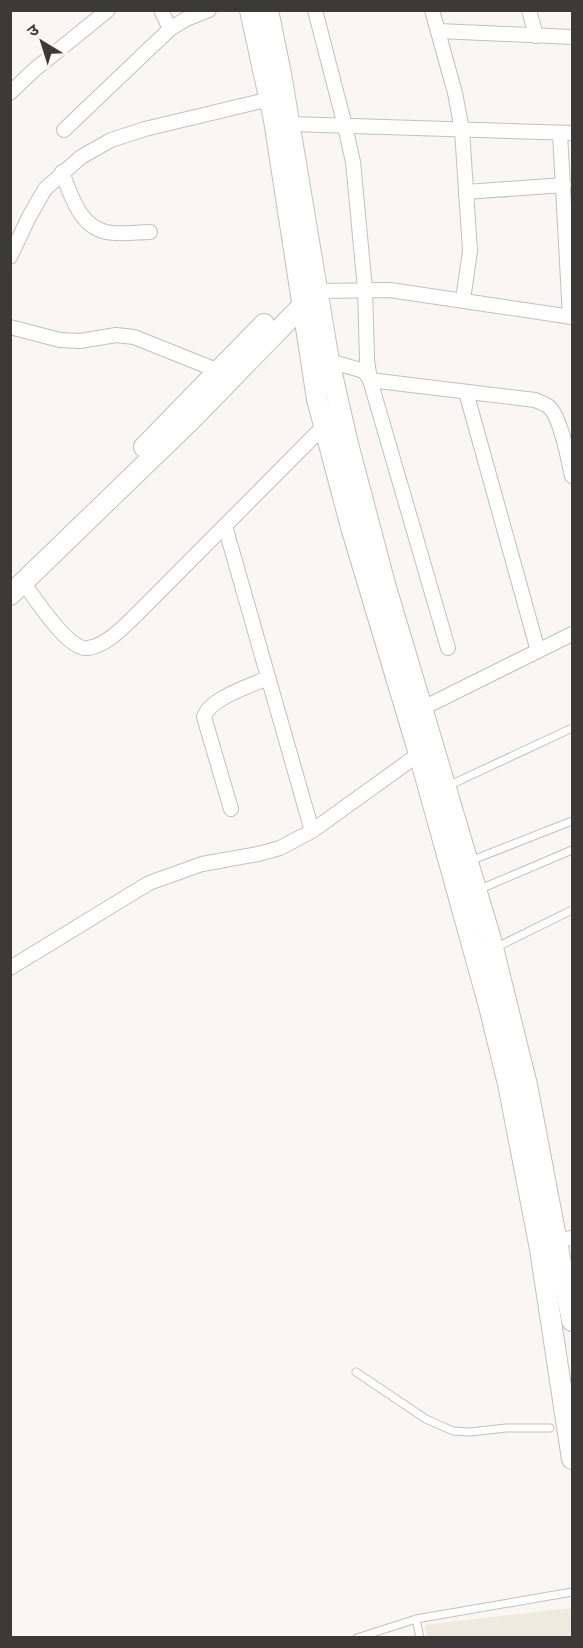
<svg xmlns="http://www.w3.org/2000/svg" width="583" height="1648" font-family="'PT Serif','Noto Sans Devanagari',serif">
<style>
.built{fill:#f0e9df}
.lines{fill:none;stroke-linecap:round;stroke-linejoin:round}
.lane-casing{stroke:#c3c1be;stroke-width:9}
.street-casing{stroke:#c3c1be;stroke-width:16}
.secondary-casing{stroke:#c3c1be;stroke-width:22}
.lane{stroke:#fff;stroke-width:7}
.street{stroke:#fff;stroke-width:14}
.secondary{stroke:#fff;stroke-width:20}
</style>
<rect width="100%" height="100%" fill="#f9f6f3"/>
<polygon class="built" points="571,1608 572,1637 427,1637 425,1625"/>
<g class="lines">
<defs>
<g id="lane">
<polyline points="448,786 570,729"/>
<polyline points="470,861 572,821"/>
<polyline points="478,890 572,850"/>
<polyline points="495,948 572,910"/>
<polyline points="356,1372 426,1419 453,1431 470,1432 506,1428 550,1428"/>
<polyline points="416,1619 420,1638"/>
<polyline points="357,1638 416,1619 572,1592"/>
</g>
<g id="street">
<polyline points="161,10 170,29"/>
<polyline points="315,10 345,126 353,162 365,289 367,360 370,380 448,648"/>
<polyline points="432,10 455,93 462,130 470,251 463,300"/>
<polyline points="529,10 536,36"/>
<polyline points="439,31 572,37"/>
<polyline points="10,93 34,70 108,10"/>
<polyline points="290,124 572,133"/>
<polyline points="64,130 170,29 186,19 209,10"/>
<polyline points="560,133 570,317"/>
<path d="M62 172C71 195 79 226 106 232 119 235 137 232 150 232"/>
<polyline points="466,192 564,185"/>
<polyline points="10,257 29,217 45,189 81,157 111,140 145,129 270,99"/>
<polyline points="309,293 317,291 390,290 572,317"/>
<polyline points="10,327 60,340 80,341 116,335 134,337 224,373"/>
<path d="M329 361 364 371 370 380 535 400C539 402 544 403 548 406 561 416 568 459 572 476"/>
<polyline points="466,392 538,651"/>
<polyline points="225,526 312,831"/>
<path d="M23 582C35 598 68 651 88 648 108 645 125 625 138 613L324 426"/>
<polyline points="415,712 572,634"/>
<path d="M231 809 204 717C210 698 250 686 268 678"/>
<polyline points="10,968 149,883 202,864 258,854 280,848 312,831 419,754"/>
<polyline points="557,1240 572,1238"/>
</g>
<g id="secondary">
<polyline points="250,10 274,120 317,399 351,527 419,754 489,1006 508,1084 540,1249 572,1459"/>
<polyline points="268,10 281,74 329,361 347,440 385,584 490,936 527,1085 572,1321"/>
<polyline points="144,447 264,324"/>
<polyline points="10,595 193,418 303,305"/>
</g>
</defs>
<use href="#lane" class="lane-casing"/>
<use href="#street" class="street-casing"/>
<use href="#secondary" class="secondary-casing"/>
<use href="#lane" class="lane"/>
<use href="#street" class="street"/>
<use href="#secondary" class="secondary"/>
</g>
<rect width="583" height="1648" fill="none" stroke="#3b3a39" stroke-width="24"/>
<g transform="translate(42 42) rotate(322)" stroke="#f9f6f3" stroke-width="4.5" paint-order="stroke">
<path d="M0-4.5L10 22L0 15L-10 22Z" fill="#3b3a39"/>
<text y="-9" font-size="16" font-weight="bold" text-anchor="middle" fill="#3b3a39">उ</text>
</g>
</svg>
